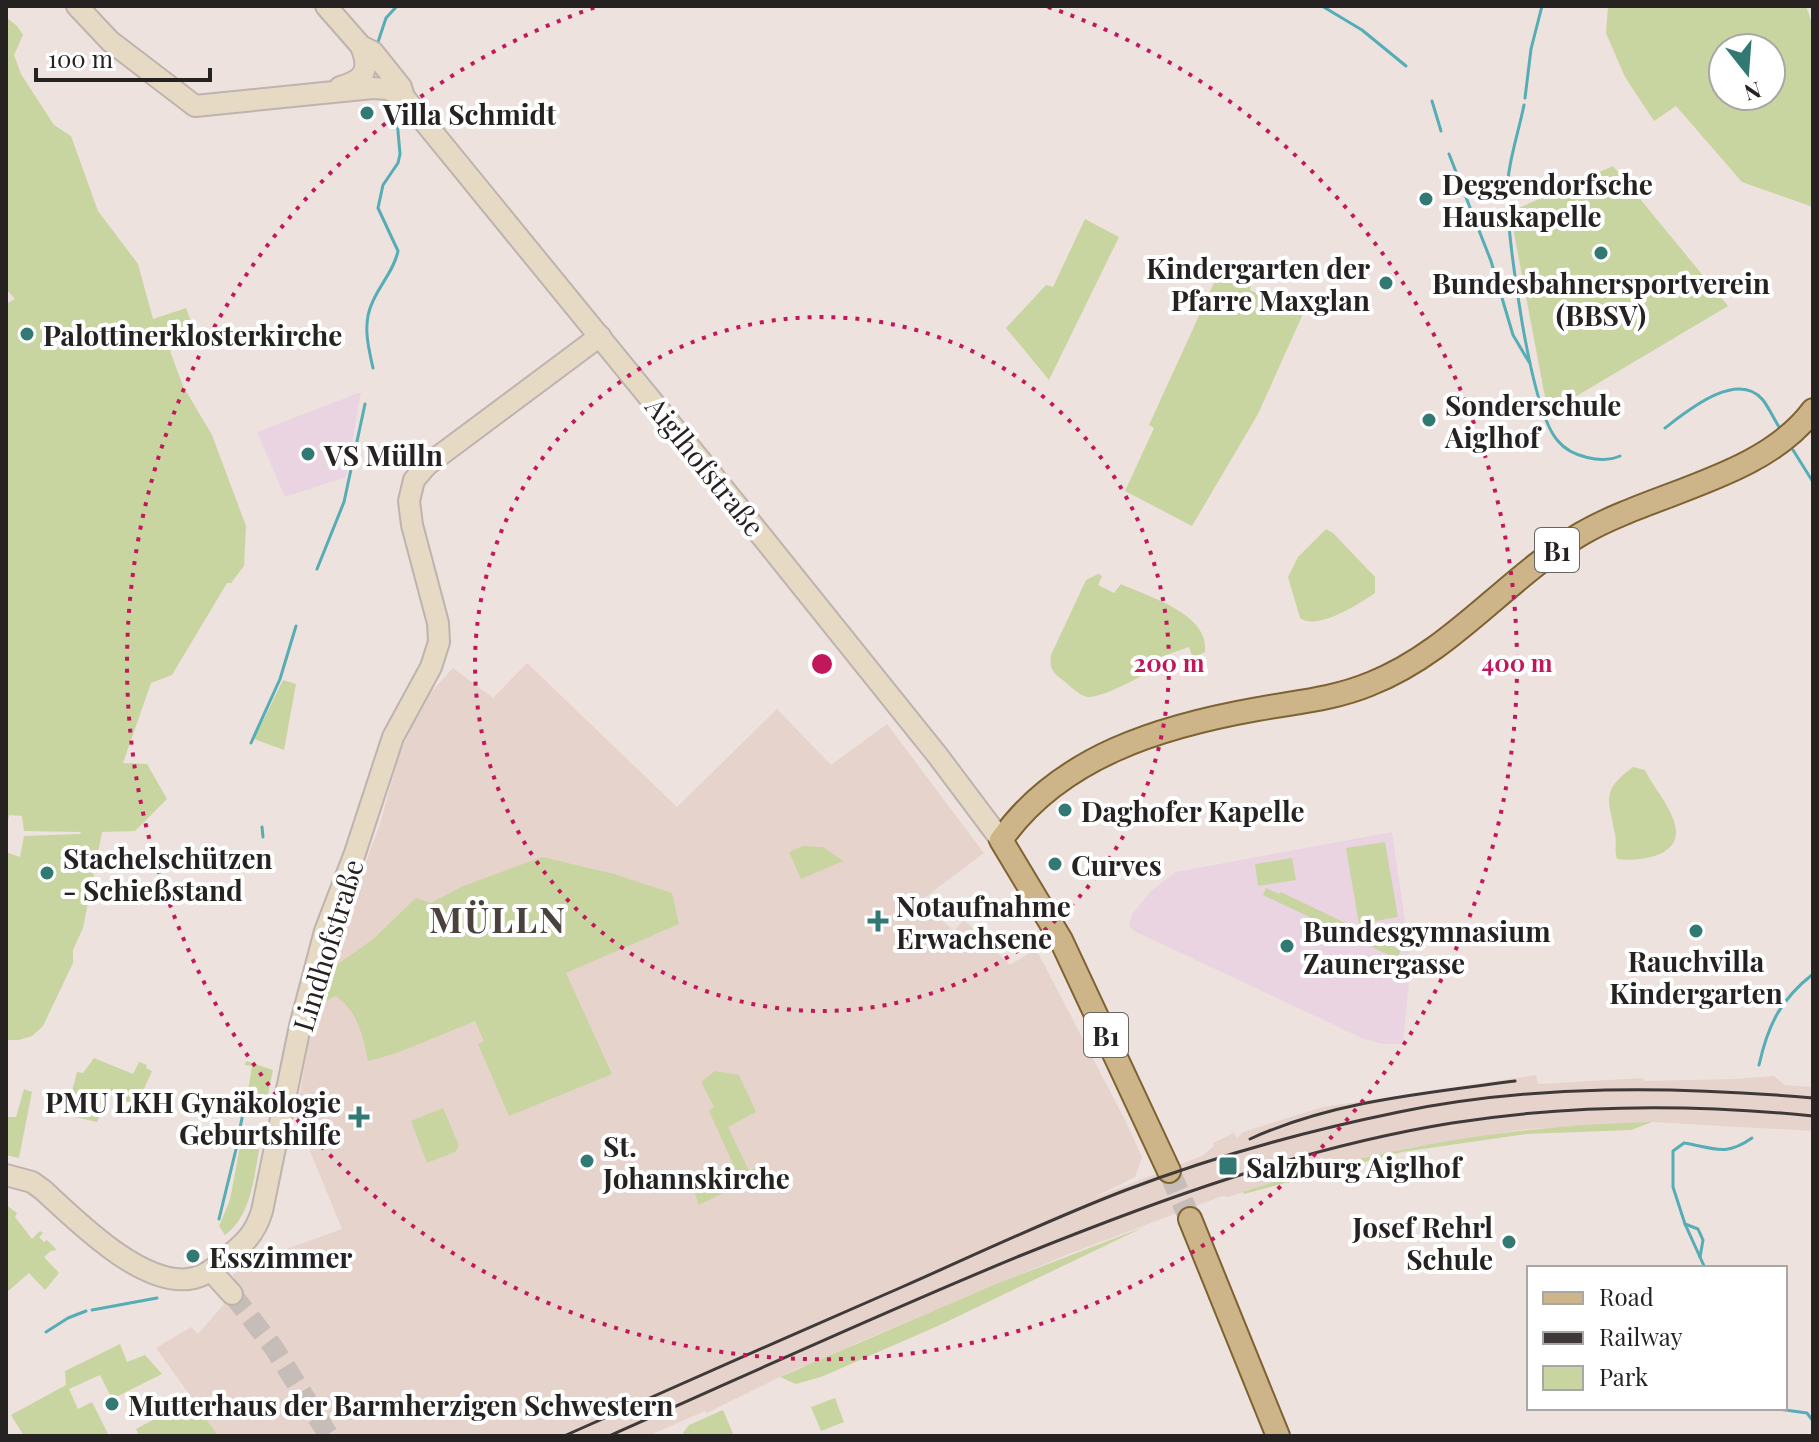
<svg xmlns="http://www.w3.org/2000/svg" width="1819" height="1442" font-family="'Playfair Display',serif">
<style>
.built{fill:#e6d3cc}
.education{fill:#ead4e1}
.green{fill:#c8d5a0;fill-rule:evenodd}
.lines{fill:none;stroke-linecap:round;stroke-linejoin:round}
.stream{stroke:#56adb5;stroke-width:3}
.secondary-tunnel{stroke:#c6bcb8;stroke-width:20;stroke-dasharray:20 10;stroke-linecap:butt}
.primary-tunnel{stroke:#c6bcb8;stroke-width:22;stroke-dasharray:22 11;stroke-linecap:butt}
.secondary-casing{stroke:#beb3af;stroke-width:24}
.primary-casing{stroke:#7d6232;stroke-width:26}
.secondary{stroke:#e6dac4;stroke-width:20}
.primary{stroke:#cdb589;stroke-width:22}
.rail{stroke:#3f3a39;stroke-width:3}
.ring{fill:none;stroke:#c2185b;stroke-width:4;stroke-dasharray:4 8}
.poi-dot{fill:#317972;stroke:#fff;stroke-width:3}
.labels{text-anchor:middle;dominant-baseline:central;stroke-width:8;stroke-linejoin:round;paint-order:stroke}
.shield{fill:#fff;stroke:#676464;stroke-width:2}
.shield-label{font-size:26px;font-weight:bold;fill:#262221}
.poi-label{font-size:28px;font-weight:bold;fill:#262221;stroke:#fff;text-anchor:start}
.street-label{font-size:28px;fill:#262221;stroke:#fff}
.district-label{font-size:36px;font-weight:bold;letter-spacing:2px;fill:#4b423e;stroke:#fff}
.centre{fill:#c2185b;stroke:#fff;stroke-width:4}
.ring-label{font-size:24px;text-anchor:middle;font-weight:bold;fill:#c2185b;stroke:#fff;stroke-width:8;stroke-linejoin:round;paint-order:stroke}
</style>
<rect width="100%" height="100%" fill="#eee2de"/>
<polygon class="built" points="527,663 677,807 777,709 831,765 887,724 984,853 920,901 954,931 964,920 1010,965 1036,949 1126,1122 1142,1157 1135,1177 1091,1199 1202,1156 1214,1146 1213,1143 1234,1133 1237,1138 1243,1132 1323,1107 1536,1075 1538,1084 1643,1078 1644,1081 1735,1079 1774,1076 1785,1085 1813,1087 1813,1131 1652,1122 1527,1129 1404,1149 1293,1176 1228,1197 1222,1196 1069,1254 857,1343 810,1366 800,1367 707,1413 705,1411 648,1436 219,1436 156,1348 191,1327 198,1334 239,1287 232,1275 241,1269 256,1260 342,1229 296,1117 308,1045 336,942 380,824 400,752 423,701 453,668 493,698"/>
<g class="education">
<polygon points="361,392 346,477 285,497 257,432"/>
<polygon points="1392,832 1411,961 1403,1044 1383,1044 1364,1039 1134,931 1129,926 1132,914 1151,891 1176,872"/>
</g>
<g class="green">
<path d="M1608 6H1806L1813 26V207L1742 182 1676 106 1654 121 1625 77 1606 33ZM1723 48H1771V96H1723Z"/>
<polygon points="6,17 17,26 23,35 14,55 21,74 54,125 71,136 98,211 138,264 153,319 186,308 198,340 170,351 183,386 212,435 246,526 244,566 231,583 227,583 172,675 151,683 123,763 147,764 167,799 135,831 102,832 83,928 73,950 73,963 43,1026 32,1036 19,1040 6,1040 6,852 20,857 24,836 80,834 81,832 24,831 22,816 9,815 6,833 6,304 15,299 6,289"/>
<polygon points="1613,166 1728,306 1548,413 1510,212"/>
<polygon points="1085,219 1119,237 1049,380 1006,328 1046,285 1053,287"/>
<polygon points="1219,272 1251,286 1250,290 1303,314 1258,414 1192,526 1125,491 1154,428 1149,425"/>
<path d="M1326 529 1333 533 1375 577V593C1359 604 1317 631 1300 618L1288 577 1298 557Z"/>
<path d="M1098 574 1102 576 1098 585 1114 593 1121 584C1149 597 1210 614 1205 652L1193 658 1189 647 1152 660 1155 669C1141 676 1097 702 1084 696 1077 693 1070 686 1064 681 1053 673 1049 669 1051 655L1086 580Z"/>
<polygon points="283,680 296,684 284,750 254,739"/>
<path d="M1633 767 1645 770C1655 793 1698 834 1662 853 1650 859 1631 861 1617 859 1614 850 1617 844 1615 834 1609 798 1600 792 1633 767Z"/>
<polygon points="1385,842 1398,917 1359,924 1346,848"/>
<polygon points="803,846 823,847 843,861 801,879 789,852"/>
<path d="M542 857 614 874 672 893 679 924 566 973 612 1074 509 1116 478 1044 484 1041 475 1021 397 1053 368 1061C363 1037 358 1010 335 996L325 1002 328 971 372 940 416 898 431 903 461 887Z"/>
<polygon points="1292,858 1296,880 1258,886 1255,864"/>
<polygon points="1266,888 1279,894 1281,892 1401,950 1397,959 1263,895"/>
<polygon points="94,1058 133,1074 139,1062 147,1065 146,1068 152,1071 137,1105 108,1095 97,1122 66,1115 77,1072 83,1073"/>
<polygon points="246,1061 273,1070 268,1095 258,1098 247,1097 252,1066 245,1065"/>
<polygon points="715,1071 739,1075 756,1112 728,1127 749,1171 755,1168 758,1176 699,1205 693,1189 734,1166 709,1111 714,1107 701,1082"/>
<polygon points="24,1089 32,1092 19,1158 6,1155 6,1117 16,1117"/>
<polygon points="443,1108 459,1146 455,1152 427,1163 411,1121"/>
<path d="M1652 1122 1631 1130 1526 1134 1402 1152 1244 1194 1243 1192C1375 1148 1514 1125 1652 1122Z"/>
<path d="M242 1136 261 1140C254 1173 253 1214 225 1235L219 1226 230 1200Z"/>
<polygon points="6,1205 17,1213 15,1217 32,1239 40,1231 43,1233 39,1237 44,1242 47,1240 57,1250 51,1251 44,1257 59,1273 45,1290 29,1273 6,1293"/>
<polygon points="1144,1227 940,1325 821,1377 796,1384 780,1377 996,1284"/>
<polygon points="120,1344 127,1362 145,1355 162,1374 112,1399 100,1375 69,1389 78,1409 92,1402 109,1436 24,1436 11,1415 66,1385 65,1371"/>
<polygon points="188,1395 219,1436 139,1436 136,1429 177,1407 179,1411 182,1408 180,1403"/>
<polygon points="835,1398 844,1422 821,1431 811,1407"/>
<polygon points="723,1410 734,1436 684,1436 683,1433 689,1425"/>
</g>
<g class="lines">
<g class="stream">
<polyline points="1322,6 1362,30 1406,66"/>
<polyline points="378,42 386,18 397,6"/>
<polyline points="1525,98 1531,49 1542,6"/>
<polyline points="1432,101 1441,131"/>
<path d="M1524 105C1518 135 1507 165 1507 196 1508 241 1530 411 1558 441 1571 457 1602 464 1620 456"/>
<polyline points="1449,154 1491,261 1513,335 1529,362"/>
<path d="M373 368C368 346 362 323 373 301 381 283 394 270 398 251L378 208 383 185 398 163 400 154 396 109"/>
<path d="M1665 428C1686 412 1737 369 1763 400 1769 408 1774 419 1779 427"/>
<polyline points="1793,450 1813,482"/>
<polyline points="317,569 344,502 365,404"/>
<polyline points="251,743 280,679 296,626"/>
<polyline points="262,827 263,837"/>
<path d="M1759 1065C1768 1025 1780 1000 1813 974"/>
<polyline points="240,1128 244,1108"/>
<polyline points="219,1219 239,1137"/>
<polyline points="1685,1224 1698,1229 1703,1240 1700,1257"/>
<path d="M1705 1268 1685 1224 1673 1187V1151L1684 1143C1714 1148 1725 1157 1752 1138"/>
<polyline points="92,1310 157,1298"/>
<polyline points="46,1332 68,1318 86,1311"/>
<polyline points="1770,1408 1807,1413 1813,1421"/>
</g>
<polyline class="secondary-tunnel" points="232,1294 274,1348 329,1436"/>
<polyline class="primary-tunnel" points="1169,1171 1190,1219"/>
<defs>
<g id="secondary">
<polyline points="77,6 110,41 195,106 373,88 388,89 404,97 723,488 938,756 1001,840"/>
<polyline points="326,6 361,46 373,52 401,87 404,97"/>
<path d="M340 87C364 80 371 71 361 46"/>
<path d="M6 1175 32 1182 43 1190C76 1220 144 1290 194 1278 207 1275 215 1267 225 1259 244 1244 255 1234 262 1211L300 1026 325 931 355 853 393 737 431 667 439 642 438 623 412 525 409 501 414 480 427 465 600 336"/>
<polyline points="211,1271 232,1294"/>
</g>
<g id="primary">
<path d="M1169 1171 1061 940 1001 840C1060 756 1162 726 1258 709 1296 702 1334 699 1370 684 1452 652 1506 578 1581 534 1653 492 1763 478 1813 410"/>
<polyline points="1190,1219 1278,1436"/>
</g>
</defs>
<use href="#secondary" class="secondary-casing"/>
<use href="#primary" class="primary-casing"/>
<use href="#secondary" class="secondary"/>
<use href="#primary" class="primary"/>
<g class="rail">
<path d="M1250 1139C1333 1101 1426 1093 1515 1081"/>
<path d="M564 1436C677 1386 789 1336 902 1287 977 1254 1050 1219 1126 1190 1215 1156 1306 1131 1399 1112 1536 1084 1675 1086 1813 1098"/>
<path d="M609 1436C747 1375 883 1312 1022 1255 1161 1199 1304 1147 1452 1123 1572 1104 1693 1104 1813 1116"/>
</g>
</g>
<g class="ring">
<circle cx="822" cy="664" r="347"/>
<path d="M1048 7A695 695 0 1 1 596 7"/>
</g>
<g class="poi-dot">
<circle cx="367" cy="113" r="8"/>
<circle cx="1426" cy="199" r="8"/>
<circle cx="1601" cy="253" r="8"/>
<circle cx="1386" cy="283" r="8"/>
<circle cx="27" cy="334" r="8"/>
<circle cx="1429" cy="420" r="8"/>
<circle cx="308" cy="454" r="8"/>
<circle cx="1065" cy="810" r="8"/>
<circle cx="1055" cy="864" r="8"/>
<circle cx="47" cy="873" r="8"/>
<path d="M874 909h8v8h8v8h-8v8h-8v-8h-8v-8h8z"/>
<circle cx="1696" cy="931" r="8"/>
<circle cx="1287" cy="946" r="8"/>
<path d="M355 1105h8v8h8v8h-8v8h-8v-8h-8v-8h8z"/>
<circle cx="587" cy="1161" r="8"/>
<rect x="1218" y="1156" width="20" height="20" rx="4"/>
<circle cx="1509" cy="1242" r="8"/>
<circle cx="193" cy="1256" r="8"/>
<circle cx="112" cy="1404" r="8"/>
</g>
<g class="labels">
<g class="shield">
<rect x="1535" y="528" width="44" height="44" rx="6"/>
<rect x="1084" y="1013" width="44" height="44" rx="6"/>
</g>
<g class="shield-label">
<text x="1557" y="550">B1</text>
<text x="1106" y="1035">B1</text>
</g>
<g class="poi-label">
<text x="383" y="113">Villa Schmidt</text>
<text x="1442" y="183">Deggendorfsche<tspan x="1442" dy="32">Hauskapelle</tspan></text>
<text x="1370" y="267" text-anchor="end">Kindergarten der<tspan x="1370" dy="32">Pfarre Maxglan</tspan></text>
<text x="1601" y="282" text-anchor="middle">Bundesbahnersportverein<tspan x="1601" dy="32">(BBSV)</tspan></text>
<text x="43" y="334">Palottinerklosterkirche</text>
<text x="1445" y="404">Sonderschule<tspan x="1445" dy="32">Aiglhof</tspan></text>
<text x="324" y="454">VS Mülln</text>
<text x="1081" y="810">Daghofer Kapelle</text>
<text x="63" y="857">Stachelschützen<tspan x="63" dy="32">- Schießstand</tspan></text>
<text x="1071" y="864">Curves</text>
<text x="896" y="905">Notaufnahme<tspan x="896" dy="32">Erwachsene</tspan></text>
<text x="1303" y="930">Bundesgymnasium<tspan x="1303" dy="32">Zaunergasse</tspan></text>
<text x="1696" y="960" text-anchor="middle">Rauchvilla<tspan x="1696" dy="32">Kindergarten</tspan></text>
<text x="341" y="1101" text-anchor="end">PMU LKH Gynäkologie<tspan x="341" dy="32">Geburtshilfe</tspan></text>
<text x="603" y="1145">St.<tspan x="603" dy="32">Johannskirche</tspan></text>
<text x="1246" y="1166">Salzburg Aiglhof</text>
<text x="1493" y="1226" text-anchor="end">Josef Rehrl<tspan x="1493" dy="32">Schule</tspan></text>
<text x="209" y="1256">Esszimmer</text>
<text x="128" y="1404">Mutterhaus der Barmherzigen Schwestern</text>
</g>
<g class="street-label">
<text transform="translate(706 466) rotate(51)">Aiglhofstraße</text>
<text transform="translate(327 945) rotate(-73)">Lindhofstraße</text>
</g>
<g class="district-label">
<text x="498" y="918">MÜLLN</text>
</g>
</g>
<circle cx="822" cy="664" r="12" class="centre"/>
<g class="ring-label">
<text x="1169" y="672">200 m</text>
<text x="1517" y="672">400 m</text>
</g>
<rect width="1819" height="1442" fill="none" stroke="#262221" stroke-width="16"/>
<rect x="1527" y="1266" width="260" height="144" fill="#ffffff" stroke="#a8a7a6" stroke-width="2"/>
<rect x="1543" y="1292" width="40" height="12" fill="#cdb589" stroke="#a8a7a6" stroke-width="2"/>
<text x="1599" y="1306" font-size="24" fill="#262221">Road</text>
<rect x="1543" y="1332" width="40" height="12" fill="#3f3a39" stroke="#a8a7a6" stroke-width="2"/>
<text x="1599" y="1346" font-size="24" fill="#262221">Railway</text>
<rect x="1543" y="1366" width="40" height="24" fill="#c8d5a0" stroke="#a8a7a6" stroke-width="2"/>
<text x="1599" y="1386" font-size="24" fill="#262221">Park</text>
<g transform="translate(1747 72) rotate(163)"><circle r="38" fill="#ffffff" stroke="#a8a7a6" stroke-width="2"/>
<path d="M0-6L14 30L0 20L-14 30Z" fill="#317972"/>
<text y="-12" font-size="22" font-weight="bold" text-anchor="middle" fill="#262221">N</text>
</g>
<path d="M36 68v12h174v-12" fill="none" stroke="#262221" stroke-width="4"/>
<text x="48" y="68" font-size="24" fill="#262221" stroke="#ffffff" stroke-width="6" paint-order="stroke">100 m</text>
</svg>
